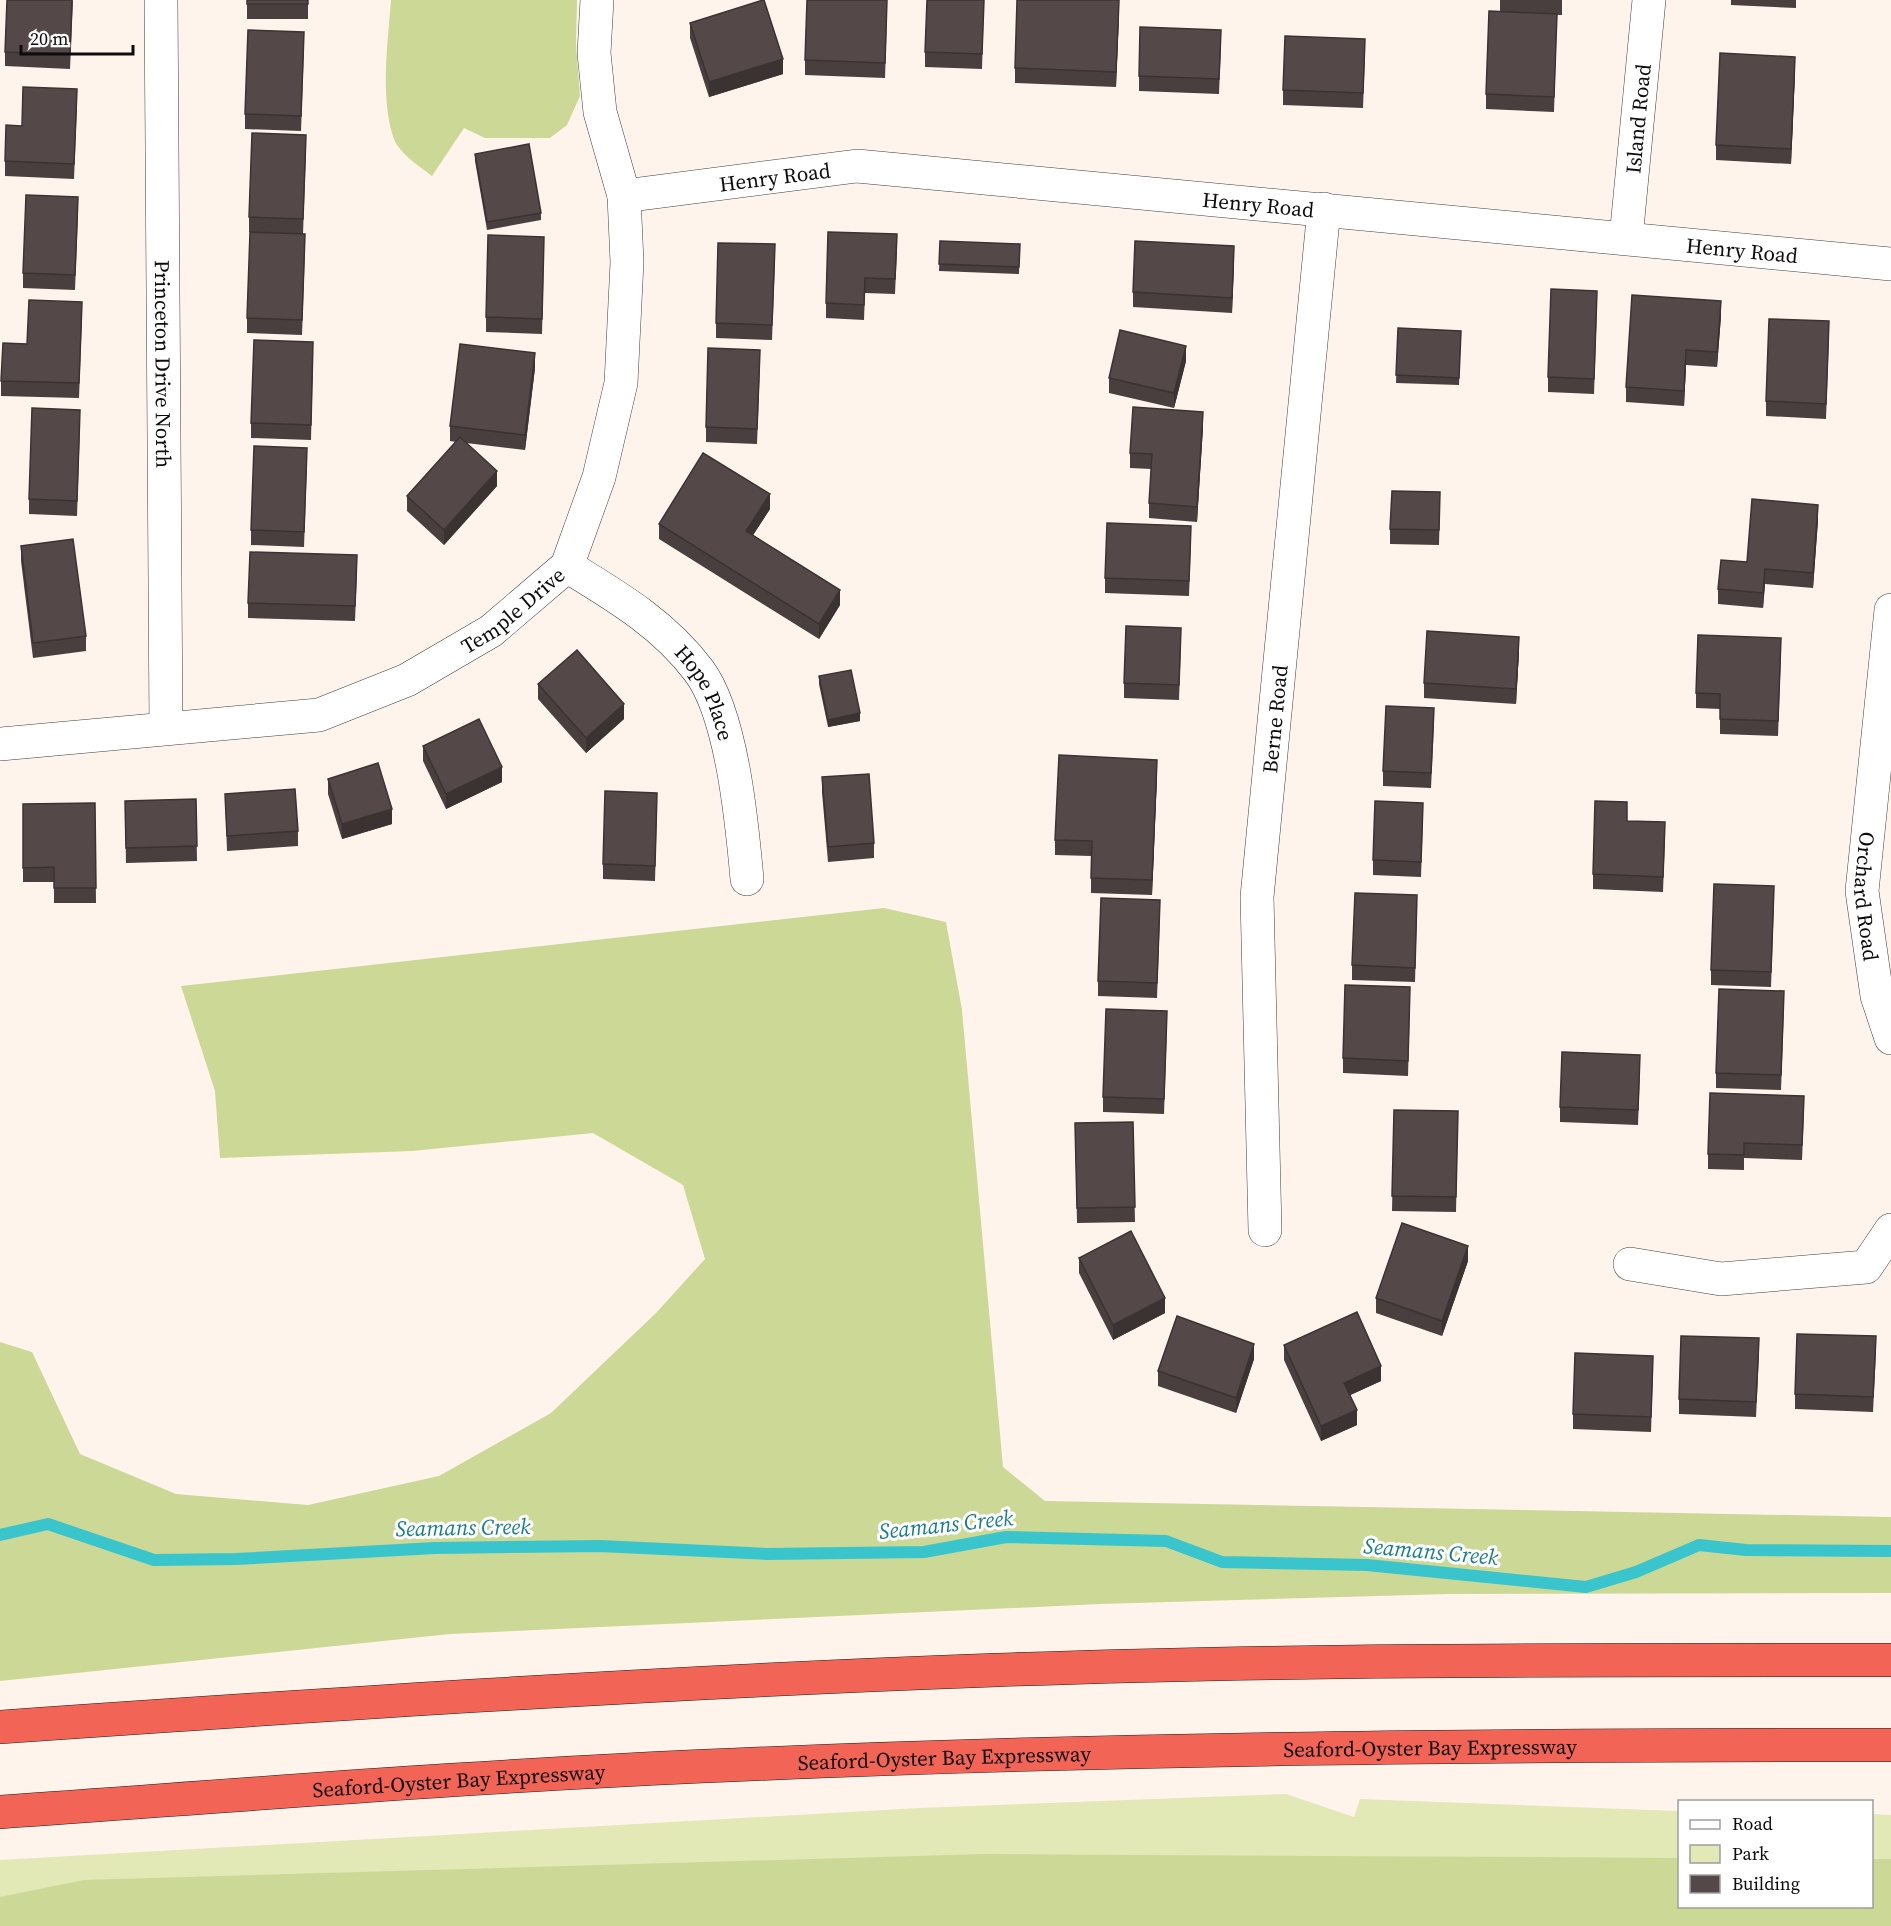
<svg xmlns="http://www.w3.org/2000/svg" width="1891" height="1926" font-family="'Source Serif 4',serif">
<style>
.green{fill:#e2e8b6}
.forest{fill:#ccd895}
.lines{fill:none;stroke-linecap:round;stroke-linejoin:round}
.stream{stroke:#39c5cb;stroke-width:12}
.minor-casing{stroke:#3f3f3f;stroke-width:34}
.highway-casing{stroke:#1d1d1d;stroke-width:34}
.minor{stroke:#fff;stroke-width:33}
.highway{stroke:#f26556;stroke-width:33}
.wall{fill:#483f3e}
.shaded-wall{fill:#3b3332}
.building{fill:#544948;stroke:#3b3332;stroke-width:1.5}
.labels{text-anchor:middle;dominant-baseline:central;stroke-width:6;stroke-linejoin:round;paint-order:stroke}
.street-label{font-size:21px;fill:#0c0c0c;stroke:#fff}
.water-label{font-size:22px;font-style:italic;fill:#177e86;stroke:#fff}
</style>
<rect width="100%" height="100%" fill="#fff4eb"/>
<polygon class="green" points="1286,1794 1354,1817 1360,1799 1679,1811 1680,1906 1872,1906 1872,1814 1891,1815 1891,1926 0,1926 0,1860 919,1808"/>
<g class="forest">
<path d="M391 0H577L576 45 580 96 567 125 550 138H485L464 128 432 176C418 165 398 153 393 136 380 97 388 41 391 0Z"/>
<polygon points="884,908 946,922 962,1010 1003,1467 1045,1501 1891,1517 1891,1593 1448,1594 1100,1604 450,1634 0,1681 0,1342 32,1352 80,1454 176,1494 308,1505 439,1476 551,1413 656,1313 705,1259 683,1185 593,1133 412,1151 220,1158 215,1091 181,986"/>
<polygon points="984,1854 1679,1858 1680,1906 1872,1906 1872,1859 1891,1859 1891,1926 0,1926 0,1897 84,1880"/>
</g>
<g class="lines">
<polyline class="stream" points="0,1535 48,1524 154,1560 236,1559 435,1548 600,1546 767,1554 924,1552 1006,1537 1166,1541 1222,1562 1367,1565 1586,1587 1636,1572 1699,1545 1746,1550 1891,1551"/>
<defs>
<g id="minor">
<path id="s1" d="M161 0 166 728"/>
<path id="s2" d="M624 196 857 166 1891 264"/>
<path id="s3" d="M1626 238 1649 0"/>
<path id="s4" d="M567 566C616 596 664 624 699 671 732 715 742 823 747 879"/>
<path id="s5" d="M1891 610 1862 891 1877 996 1891 1038"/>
<path id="s6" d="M0 744 319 715 407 680 491 631 567 566 599 477 621 383 627 262 624 196 600 112 594 53 597 0"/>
<path id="s7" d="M1265 1230 1257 897 1324 209"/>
<polyline points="1630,1264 1721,1279 1866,1267 1891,1230"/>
</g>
<g id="highway">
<path d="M0 1727C332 1704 664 1682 997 1670 1295 1659 1593 1660 1891 1660"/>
<path id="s8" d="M0 1812C243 1795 487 1775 731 1765 1117 1748 1504 1745 1891 1745"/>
</g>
</defs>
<use href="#minor" class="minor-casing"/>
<use href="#highway" class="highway-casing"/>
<use href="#minor" class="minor"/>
<use href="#highway" class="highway"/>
</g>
<g class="wall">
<polygon points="73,0 70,69 5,66 5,52"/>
<rect x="247" y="0" width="61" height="19"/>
<polygon points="984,0 982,69 925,67 925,52"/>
<polygon points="1500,0 1562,0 1562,15 1557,15 1554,112 1486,109 1486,94 1500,12"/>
<polygon points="1731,0 1796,0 1796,8 1731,5"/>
<polygon points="887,14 885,78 805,75 805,60"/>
<polygon points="1119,14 1116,87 1015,83 1015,68"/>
<polygon points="690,23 783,74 709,97 690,38"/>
<polygon points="1221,45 1219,94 1139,91 1139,76"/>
<polygon points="304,47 301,131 245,129 245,114"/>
<polygon points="1365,54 1363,108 1283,105 1283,90"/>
<polygon points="1795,72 1791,164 1716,160 1716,145"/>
<polygon points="77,104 74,179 5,176 5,161 22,126"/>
<polygon points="306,150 303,234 249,232 249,217"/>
<polygon points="475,154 541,213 541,220 487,230 475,161"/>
<polygon points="78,212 75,290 23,288 23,273"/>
<polygon points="940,241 1020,244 1019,274 939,271"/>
<polygon points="305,249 302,335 247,333 247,318"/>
<polygon points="897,249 895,294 865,293 864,320 826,318 826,303"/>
<polygon points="544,252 542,334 486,332 486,317"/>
<polygon points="775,259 772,340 716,338 716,323"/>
<polygon points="1234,261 1232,313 1133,307 1133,292"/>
<polygon points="1597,306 1594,394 1548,392 1548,377"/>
<polygon points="1721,316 1717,367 1686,365 1684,406 1626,402 1626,387"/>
<polygon points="82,317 79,398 1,396 1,381 27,344"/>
<polygon points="1398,328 1461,331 1459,385 1396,383"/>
<polygon points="1829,336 1826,419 1766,416 1766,401"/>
<polygon points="313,357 311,440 251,438 251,423"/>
<polygon points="1186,361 1174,408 1109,393 1109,378"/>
<polygon points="760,365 757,444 706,442 706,427"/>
<polygon points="535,368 525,450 466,443 497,486 444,545 407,511 407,496 456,442 450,441 450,426"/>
<polygon points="80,425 77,516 29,514 29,499"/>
<polygon points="1203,427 1197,522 1149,518 1149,503 1151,469 1130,468 1130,453"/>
<polygon points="307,463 304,547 251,545 251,530"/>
<polygon points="1440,507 1439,545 1390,544 1390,529"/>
<polygon points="770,509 753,535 840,605 819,639 659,539 659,524"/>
<polygon points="1818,520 1813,588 1765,584 1763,608 1718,604 1718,589 1747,562"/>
<polygon points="1191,541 1189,596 1105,593 1105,578"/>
<polygon points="21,546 86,636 86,651 33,658 21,561"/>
<polygon points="357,570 355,621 248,618 248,603"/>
<polygon points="1181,643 1179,700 1124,698 1124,683"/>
<polygon points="1519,652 1516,704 1424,698 1424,683"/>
<polygon points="1781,653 1778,736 1720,734 1720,709 1696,708 1696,693"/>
<polygon points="819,676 860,721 828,727 819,684"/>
<polygon points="538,684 624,719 586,753 538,699"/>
<polygon points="1434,723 1431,788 1383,786 1383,771"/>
<polygon points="423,746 502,782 446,809 423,761"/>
<polygon points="1157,775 1152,895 1091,893 1091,856 1055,855 1055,840"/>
<polygon points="822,777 874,843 874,858 828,862 822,792"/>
<polygon points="328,779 392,824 342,839 328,794"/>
<polygon points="225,794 298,831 298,846 227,851"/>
<polygon points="196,799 197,861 126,863 125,801"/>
<polygon points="95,803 96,903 54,903 54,882 23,882 23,804"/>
<polygon points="657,808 655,881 603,879 603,864"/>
<polygon points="1423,818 1421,877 1373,875 1373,860"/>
<polygon points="1627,821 1665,837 1663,892 1593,889 1593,874"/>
<polygon points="1774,901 1771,987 1711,985 1711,970"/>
<polygon points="1417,910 1415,982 1352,980 1352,965"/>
<polygon points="1160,915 1157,998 1098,996 1098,981"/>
<polygon points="1410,1002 1408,1076 1343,1073 1343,1058"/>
<polygon points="1784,1006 1781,1090 1716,1088 1716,1073"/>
<polygon points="1167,1026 1164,1114 1103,1112 1103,1097"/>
<polygon points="1640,1070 1638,1125 1560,1122 1560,1107"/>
<polygon points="1394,1110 1458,1111 1456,1212 1392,1211"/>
<polygon points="1804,1111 1802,1160 1744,1158 1744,1170 1708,1169 1708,1154"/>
<polygon points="1133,1122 1135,1222 1077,1223 1075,1123"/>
<polygon points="1079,1258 1165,1313 1113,1340 1079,1273"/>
<polygon points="1468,1261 1442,1336 1376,1313 1376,1298"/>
<polygon points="1284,1345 1381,1381 1350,1395 1357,1425 1321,1441 1284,1360"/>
<polygon points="1876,1351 1873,1412 1795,1409 1795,1394"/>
<polygon points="1759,1353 1756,1417 1679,1414 1679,1399"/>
<polygon points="1254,1359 1236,1413 1158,1386 1158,1371"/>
<polygon points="1653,1371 1651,1432 1573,1429 1573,1414"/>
</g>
<g class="shaded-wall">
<polygon points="1119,0 1119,14 1116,87 1116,72"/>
<polygon points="1795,57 1795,72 1791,164 1791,149"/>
<polygon points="783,59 783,74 709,97 709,82"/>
<polygon points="1234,246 1234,261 1232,313 1232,298"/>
<polygon points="1721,301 1721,316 1717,367 1717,352"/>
<polygon points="1186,346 1186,361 1174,408 1174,393"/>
<polygon points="1686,350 1686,365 1684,406 1684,391"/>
<polygon points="535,353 535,368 525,450 525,435"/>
<polygon points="1203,412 1203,427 1197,522 1197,507"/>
<polygon points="497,471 497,486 444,545 444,530"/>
<polygon points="770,494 770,509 746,546 746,531"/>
<polygon points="1818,505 1818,520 1813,588 1813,573"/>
<polygon points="1765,569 1765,584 1763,608 1763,593"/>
<polygon points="840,590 840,605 819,639 819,624"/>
<polygon points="1519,637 1519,652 1516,704 1516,689"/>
<polygon points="624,704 624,719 586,753 586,738"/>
<polygon points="860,713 860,721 828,727 828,720"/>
<polygon points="1157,760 1157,775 1152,895 1152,880"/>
<polygon points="502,767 502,782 446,809 446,794"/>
<polygon points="392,809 392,824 342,839 342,824"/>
<polygon points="1468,1246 1468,1261 1442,1336 1442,1321"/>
<polygon points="1165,1298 1165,1313 1113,1340 1113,1325"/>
<polygon points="1254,1344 1254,1359 1236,1413 1236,1398"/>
<polygon points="1381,1366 1381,1381 1344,1398 1344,1383"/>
<polygon points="1357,1410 1357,1425 1321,1441 1321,1426"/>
</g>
<g class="building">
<polygon points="7,0 72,0 70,54 5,52"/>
<rect x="247" y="0" width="61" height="4"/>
<polygon points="763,0 764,0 783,59 709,82 690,23"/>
<polygon points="807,0 887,0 885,63 805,60"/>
<polygon points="927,0 984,0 982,54 925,52"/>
<polygon points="1017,0 1119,0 1116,72 1015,68"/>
<polygon points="1489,11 1557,14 1554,97 1486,94"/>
<polygon points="1140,27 1221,30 1219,79 1139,76"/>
<polygon points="248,30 304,32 301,116 245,114"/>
<polygon points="1285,36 1365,39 1363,93 1283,90"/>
<polygon points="1720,53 1795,57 1791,149 1716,145"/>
<polygon points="23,87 77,89 74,164 5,161 6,125 22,126"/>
<polygon points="252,133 306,135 303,219 249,217"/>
<polygon points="529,144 541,213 487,222 475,154"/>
<polygon points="26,195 78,197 75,275 23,273"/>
<polygon points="250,232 305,234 302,320 247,318"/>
<polygon points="828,232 897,234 895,279 865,278 864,305 826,303"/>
<polygon points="488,235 544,237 542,319 486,317"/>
<polygon points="940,241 1020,244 1019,267 939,264"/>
<polygon points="1135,241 1234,246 1232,298 1133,292"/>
<polygon points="718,243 775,244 772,325 716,323"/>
<polygon points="1551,289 1597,291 1594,379 1548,377"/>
<polygon points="1632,295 1721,301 1717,352 1686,350 1684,391 1626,387"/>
<polygon points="29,300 82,302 79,383 1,381 3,343 27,344"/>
<polygon points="1769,319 1829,321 1826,404 1766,401"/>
<polygon points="1398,328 1461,331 1459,378 1396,375"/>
<polygon points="1120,330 1186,346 1174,393 1109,378"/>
<polygon points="254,340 313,342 311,425 251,423"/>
<polygon points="460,344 535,353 525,435 450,426"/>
<polygon points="708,348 760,350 757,429 706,427"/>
<polygon points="1133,407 1203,412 1197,507 1149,503 1152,454 1130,453"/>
<polygon points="32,408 80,410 77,501 29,499"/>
<polygon points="460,437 497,471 444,530 407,496"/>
<polygon points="254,446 307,448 304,532 251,530"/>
<polygon points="703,453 770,494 746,531 840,590 819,624 659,524"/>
<polygon points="1392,491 1440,492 1439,530 1390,529"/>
<polygon points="1752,499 1818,505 1813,573 1765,569 1763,593 1718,589 1721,560 1747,562"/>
<polygon points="1107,523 1191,526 1189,581 1105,578"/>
<polygon points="73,539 86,636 33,643 21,546"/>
<polygon points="250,552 357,555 355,606 248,603"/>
<polygon points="1126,626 1181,628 1179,685 1124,683"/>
<polygon points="1427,631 1519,637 1516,689 1424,683"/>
<polygon points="1698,635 1781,638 1778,721 1720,719 1720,694 1696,693"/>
<polygon points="577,650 624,704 586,738 538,684"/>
<polygon points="851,670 860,713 828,720 819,676"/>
<polygon points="1386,706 1434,708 1431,773 1383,771"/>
<polygon points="479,719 502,767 446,794 423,746"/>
<polygon points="1059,755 1157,760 1152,880 1091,878 1092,841 1055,840"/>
<polygon points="378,763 392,809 342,824 328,779"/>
<polygon points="869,774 874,843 828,847 822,777"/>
<polygon points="295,789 298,831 227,836 225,794"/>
<polygon points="605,791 657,793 655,866 603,864"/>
<polygon points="196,799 197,846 126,848 125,801"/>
<polygon points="1375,801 1423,803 1421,862 1373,860"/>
<polygon points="1595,801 1627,802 1627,821 1665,822 1663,877 1593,874"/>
<polygon points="95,803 96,888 54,888 54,867 23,868 23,804"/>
<polygon points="1714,884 1774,886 1771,972 1711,970"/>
<polygon points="1355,893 1417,895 1415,968 1352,965"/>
<polygon points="1101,898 1160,900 1157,983 1098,981"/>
<polygon points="1345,985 1410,987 1408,1061 1343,1058"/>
<polygon points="1719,989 1784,991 1781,1075 1716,1073"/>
<polygon points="1106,1009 1167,1011 1164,1099 1103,1097"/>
<polygon points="1562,1052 1640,1055 1638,1110 1560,1107"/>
<polygon points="1710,1093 1804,1096 1802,1145 1744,1143 1744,1155 1708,1154"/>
<polygon points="1394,1110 1458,1111 1456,1197 1392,1196"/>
<polygon points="1133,1122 1135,1207 1077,1208 1075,1123"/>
<polygon points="1402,1223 1468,1246 1442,1321 1376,1298"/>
<polygon points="1131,1231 1165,1298 1113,1325 1079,1258"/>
<polygon points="1357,1312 1381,1366 1344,1383 1357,1410 1321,1426 1284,1345"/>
<polygon points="1177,1316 1254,1344 1236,1398 1158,1371"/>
<polygon points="1797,1334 1876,1336 1873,1397 1795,1394"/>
<polygon points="1681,1336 1759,1338 1756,1402 1679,1399"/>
<polygon points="1575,1353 1653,1356 1651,1417 1573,1414"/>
</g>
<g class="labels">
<g class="street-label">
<text stroke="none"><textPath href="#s3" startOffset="120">Island Road</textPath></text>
<text stroke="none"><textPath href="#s2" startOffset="152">Henry Road</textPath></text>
<text stroke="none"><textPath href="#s2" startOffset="638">Henry Road</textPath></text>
<text stroke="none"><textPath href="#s2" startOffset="1124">Henry Road</textPath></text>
<text stroke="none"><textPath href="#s1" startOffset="364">Princeton Drive North</textPath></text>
<text stroke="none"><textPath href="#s6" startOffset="542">Temple Drive</textPath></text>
<text stroke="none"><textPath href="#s4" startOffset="192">Hope Place</textPath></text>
<text stroke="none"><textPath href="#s7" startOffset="512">Berne Road</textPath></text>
<text stroke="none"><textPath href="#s5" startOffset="288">Orchard Road</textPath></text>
<text stroke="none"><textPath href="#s8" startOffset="1432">Seaford-Oyster Bay Expressway</textPath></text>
<text stroke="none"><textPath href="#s8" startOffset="946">Seaford-Oyster Bay Expressway</textPath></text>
<text stroke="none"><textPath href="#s8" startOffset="460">Seaford-Oyster Bay Expressway</textPath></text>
</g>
<g class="water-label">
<text transform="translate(946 1524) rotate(-6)">Seamans Creek</text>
<text transform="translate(463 1527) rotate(-1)">Seamans Creek</text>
<text transform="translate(1431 1551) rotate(5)">Seamans Creek</text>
</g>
</g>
<rect x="1678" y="1800" width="195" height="108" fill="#ffffff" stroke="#9e9e9e" stroke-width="1.5"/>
<rect x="1690" y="1820" width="30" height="9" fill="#ffffff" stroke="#9e9e9e" stroke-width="1.5"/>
<text x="1732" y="1830" font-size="18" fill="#0c0c0c">Road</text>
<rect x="1690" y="1845" width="30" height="18" fill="#e2e8b6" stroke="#9e9e9e" stroke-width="1.5"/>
<text x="1732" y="1860" font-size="18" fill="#0c0c0c">Park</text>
<rect x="1690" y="1875" width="30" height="18" fill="#544948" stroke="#9e9e9e" stroke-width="1.5"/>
<text x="1732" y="1890" font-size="18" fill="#0c0c0c">Building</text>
<path d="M21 45v9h112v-9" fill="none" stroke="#0c0c0c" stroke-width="3"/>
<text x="30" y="45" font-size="18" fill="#0c0c0c" stroke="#ffffff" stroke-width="4.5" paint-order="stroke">20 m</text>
</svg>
